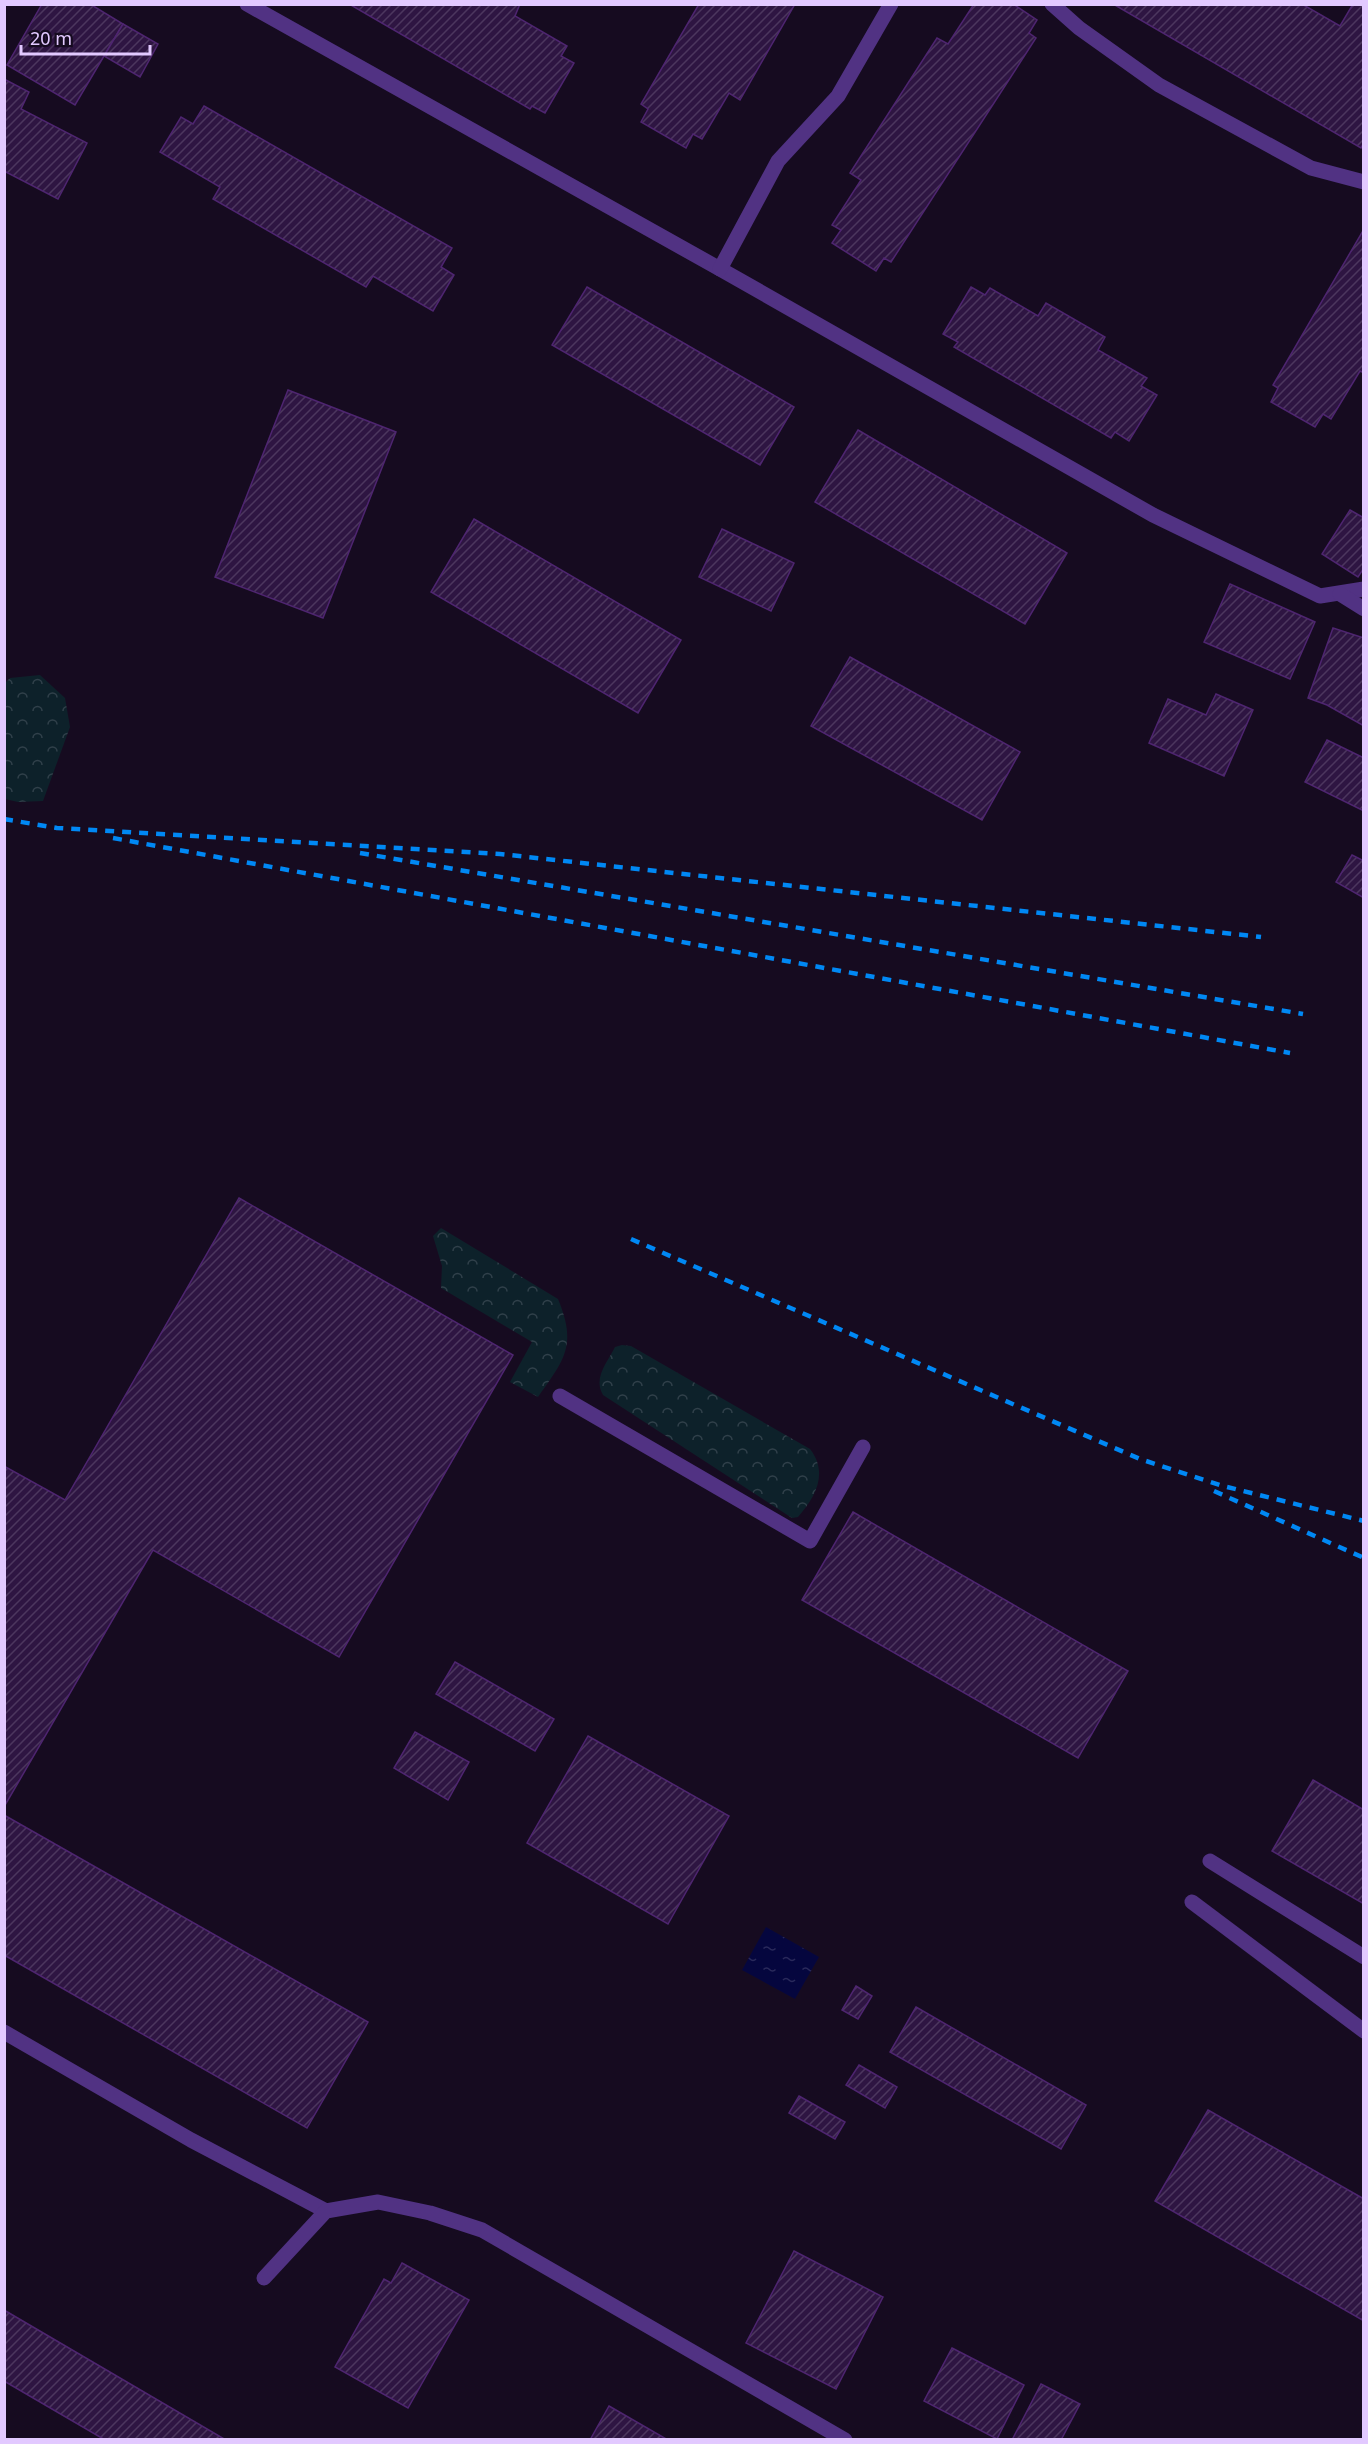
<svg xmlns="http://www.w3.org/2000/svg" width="1368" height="2444" font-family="'Noto Sans',sans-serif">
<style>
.forest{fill:url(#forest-crowns)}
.water{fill:url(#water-ripples)}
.building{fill:url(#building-hatch);stroke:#4e2570;stroke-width:1.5}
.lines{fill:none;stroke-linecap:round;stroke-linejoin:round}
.lane{stroke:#513283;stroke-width:15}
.rail{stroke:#0088f4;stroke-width:4.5;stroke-dasharray:9 8;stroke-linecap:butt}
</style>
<defs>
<pattern id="forest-crowns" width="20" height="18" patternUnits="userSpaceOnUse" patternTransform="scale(1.5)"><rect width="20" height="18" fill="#0d212a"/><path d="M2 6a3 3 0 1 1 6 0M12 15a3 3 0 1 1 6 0" fill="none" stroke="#30404a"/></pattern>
<pattern id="water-ripples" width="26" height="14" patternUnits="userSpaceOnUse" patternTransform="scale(1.5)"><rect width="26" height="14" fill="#05063e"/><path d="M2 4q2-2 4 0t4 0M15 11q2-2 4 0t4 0" fill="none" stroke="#29295b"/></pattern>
<pattern id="building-hatch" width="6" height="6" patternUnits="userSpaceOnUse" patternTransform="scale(1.5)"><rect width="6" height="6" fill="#2e1542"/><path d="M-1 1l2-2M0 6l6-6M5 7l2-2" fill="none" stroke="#4c365e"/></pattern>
</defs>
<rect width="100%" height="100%" fill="#160b20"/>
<g class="forest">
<polygon points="40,675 65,698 70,727 43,801 18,802 5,799 5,683 10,678"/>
<path d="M441 1228 558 1299C577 1345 565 1359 538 1397L510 1382 532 1342 441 1288 442 1266 433 1236Z"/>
<path d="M622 1345 631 1346 810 1449C829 1473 815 1498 798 1517L792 1518 603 1395C593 1378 607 1363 615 1347Z"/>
</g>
<polygon class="water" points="766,1927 819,1957 795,1999 742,1970"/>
<g class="building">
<polygon points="42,4 90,4 123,24 75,105 7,65"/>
<polygon points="349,4 520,4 515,16 567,46 561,56 574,63 545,113 532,106 530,109"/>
<polygon points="699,4 795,4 740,100 729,93 702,139 693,134 686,148 641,122 648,109 641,104"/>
<polygon points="974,4 1013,4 1037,20 1029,33 1036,38 891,262 884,258 876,271 832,243 841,230 832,225 861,180 850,173 937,38 948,44"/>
<polygon points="1113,4 1302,4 1340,26 1353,4 1364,4 1364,143 1361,148"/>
<polygon points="123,24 158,44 140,77 104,56"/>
<polygon points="4,79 29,92 21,109 87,143 58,199 4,171"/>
<polygon points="204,106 452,248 441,267 454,275 433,311 373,276 366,287 213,199 220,187 160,152 181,117 193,124"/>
<polygon points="1364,229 1364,373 1360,371 1331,419 1323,414 1315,427 1271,402 1278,388 1273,385"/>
<polygon points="587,287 794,407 760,465 552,345"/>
<polygon points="971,287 985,295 990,288 1038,316 1046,303 1105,337 1098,350 1147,378 1141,386 1157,395 1129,441 1115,432 1111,438 954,347 958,342 943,334"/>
<polygon points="288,390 396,432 323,618 215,577"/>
<polygon points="858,430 1067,553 1025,624 815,502"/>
<polygon points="1350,510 1364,518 1364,568 1358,577 1322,554"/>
<polygon points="474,519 681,640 638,713 431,592"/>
<polygon points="722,529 794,563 771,611 699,577"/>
<polygon points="1230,584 1315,622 1290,679 1204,642"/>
<polygon points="1333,628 1364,638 1364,726 1327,705 1308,698"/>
<polygon points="850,657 1020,752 982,820 811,726"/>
<polygon points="1216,694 1253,710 1224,776 1149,743 1168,699 1206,715"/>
<polygon points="1327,740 1364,758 1364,811 1305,782"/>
<polygon points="1352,855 1364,861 1364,898 1336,882"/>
<polygon points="239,1198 513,1355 339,1657 153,1550 4,1807 4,1466 65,1500"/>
<polygon points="853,1512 1128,1671 1078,1758 802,1600"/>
<polygon points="455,1662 554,1719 535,1751 436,1694"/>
<polygon points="415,1732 469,1762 448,1800 394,1768"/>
<polygon points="588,1736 729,1816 668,1924 527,1843"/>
<polygon points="1313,1780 1364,1810 1364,1904 1272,1851"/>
<polygon points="4,1815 368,2022 307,2128 4,1955"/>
<polygon points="856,1986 872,1996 858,2019 842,2010"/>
<polygon points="916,2007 1086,2105 1061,2149 890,2052"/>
<polygon points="859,2065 897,2087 885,2108 846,2085"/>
<polygon points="799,2096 845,2122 835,2139 789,2113"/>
<polygon points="1208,2110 1364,2199 1364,2321 1155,2201"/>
<polygon points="794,2251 883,2297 836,2389 746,2343"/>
<polygon points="402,2263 469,2300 408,2408 335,2367 384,2279 391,2283"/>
<polygon points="4,2310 226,2440 105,2440 4,2381"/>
<polygon points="952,2348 1024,2385 997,2439 924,2401"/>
<polygon points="1041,2384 1080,2404 1061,2440 1012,2440"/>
<polygon points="609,2406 668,2440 590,2440"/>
</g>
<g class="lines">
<g class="lane">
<polyline points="247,4 720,269 1153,515 1320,596 1364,589"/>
<polyline points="1052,4 1079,28 1159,85 1311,168 1364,182"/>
<polyline points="720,269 778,161 838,96 891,4"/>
<polyline points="1340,594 1364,609"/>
<polyline points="560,1396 810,1541 863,1447"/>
<polyline points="1210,1861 1364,1957"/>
<polyline points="1192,1902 1364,2031"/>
<polyline points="4,2032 191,2140 326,2211"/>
<polyline points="264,2278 326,2211 378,2202 430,2213 482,2230 845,2440"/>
</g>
<g class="rail">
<polyline points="4,819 57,828 500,854 1261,937"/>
<polyline points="113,838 1290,1053"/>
<polyline points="360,853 1303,1014"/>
<polyline points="631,1239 1140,1459 1223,1486 1364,1521"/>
<polyline points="1214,1491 1364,1558"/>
</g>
</g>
<rect width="1368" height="2444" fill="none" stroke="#e2c9ff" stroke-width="12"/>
<path d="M21 45v9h129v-9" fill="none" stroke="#e2c9ff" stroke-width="3"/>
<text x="30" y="45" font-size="18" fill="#e2c9ff" stroke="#160b20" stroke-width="4.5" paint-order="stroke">20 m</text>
</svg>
